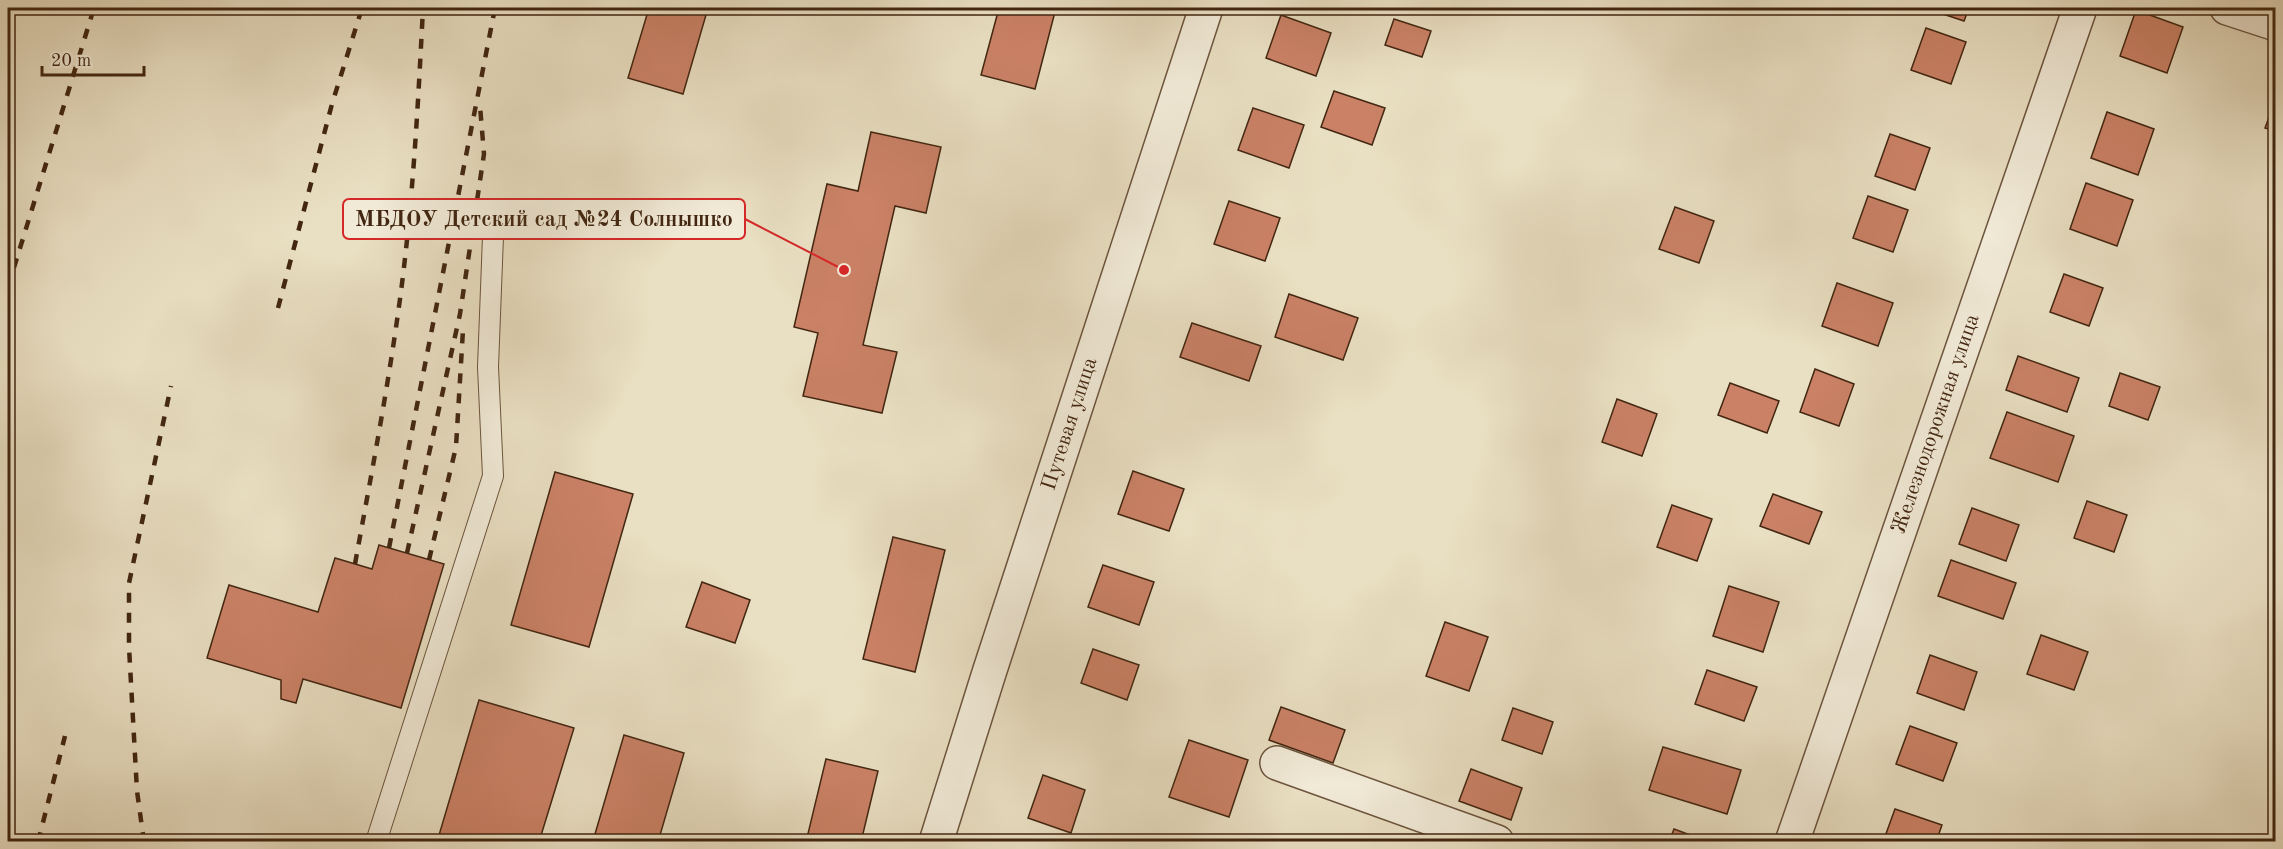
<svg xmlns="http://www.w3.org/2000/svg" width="2283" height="849" font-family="'Old Standard TT',serif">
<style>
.building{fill:#ca8166;stroke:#422611;stroke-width:1.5}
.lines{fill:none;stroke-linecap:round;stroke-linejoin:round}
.lane-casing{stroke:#6c543d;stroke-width:22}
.street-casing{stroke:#6c543d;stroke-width:36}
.lane{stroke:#f1ead7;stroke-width:20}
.street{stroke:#f1ead7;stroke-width:33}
.rail{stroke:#422611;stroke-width:4.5;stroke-dasharray:10 10;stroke-linecap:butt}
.labels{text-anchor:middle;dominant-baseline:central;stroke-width:6;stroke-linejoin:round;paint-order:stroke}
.street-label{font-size:21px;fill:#422611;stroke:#f1ead7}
.leader{fill:none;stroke:#d62828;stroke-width:2}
.callout-dot{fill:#d62828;stroke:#f1ead7;stroke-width:2}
.callout{fill:#f1ead7;stroke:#d62828;stroke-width:2}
.callout-label{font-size:22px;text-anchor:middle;font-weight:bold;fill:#422611}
</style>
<rect width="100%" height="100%" fill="#e9dfc2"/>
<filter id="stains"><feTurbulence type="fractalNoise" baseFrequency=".00333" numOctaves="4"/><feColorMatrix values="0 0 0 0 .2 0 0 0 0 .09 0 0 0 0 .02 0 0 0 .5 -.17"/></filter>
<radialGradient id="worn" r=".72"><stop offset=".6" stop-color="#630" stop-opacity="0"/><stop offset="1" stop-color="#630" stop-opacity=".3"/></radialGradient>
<g class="building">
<polygon points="649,8 708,8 683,94 628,78"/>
<polygon points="999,8 1056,8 1035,89 981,75"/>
<polygon points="1925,8 1969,8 1964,21"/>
<polygon points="2136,10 2183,27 2167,73 2120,56"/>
<polygon points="1281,15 1331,33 1316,76 1266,58"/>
<polygon points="1394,19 1431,31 1422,57 1385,45"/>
<polygon points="1926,28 1966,42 1951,84 1911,70"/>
<polygon points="1334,91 1385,108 1372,145 1321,127"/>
<polygon points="2276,98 2276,131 2265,128"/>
<polygon points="1253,108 1304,125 1289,168 1238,150"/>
<polygon points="2107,112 2154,129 2138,175 2091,158"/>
<polygon points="871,132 941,147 926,213 895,206 863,345 897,352 882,413 803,396 818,333 794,327 827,184 858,191"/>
<polygon points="1890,134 1930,148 1915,190 1875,176"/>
<polygon points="2086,183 2133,200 2117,246 2070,229"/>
<polygon points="1868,196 1908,210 1893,252 1853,238"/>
<polygon points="1229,201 1280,218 1265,261 1214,244"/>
<polygon points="1675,207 1714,221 1699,263 1659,249"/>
<polygon points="2064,274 2103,288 2089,326 2050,312"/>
<polygon points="1837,283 1893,303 1878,346 1822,326"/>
<polygon points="1289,294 1358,318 1343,360 1275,337"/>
<polygon points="1192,323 1261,346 1249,381 1180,357"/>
<polygon points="2018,356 2079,378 2067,412 2006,390"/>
<polygon points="1815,369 1854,384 1839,426 1800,412"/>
<polygon points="2120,373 2160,387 2148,420 2109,406"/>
<polygon points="1730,383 1779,401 1767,433 1718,415"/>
<polygon points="1617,399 1657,414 1642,456 1602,442"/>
<polygon points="2007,412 2074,436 2058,482 1990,458"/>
<polygon points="1133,471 1184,489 1169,531 1118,514"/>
<polygon points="555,472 633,494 589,647 511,625"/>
<polygon points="1773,494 1822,512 1809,544 1760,526"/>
<polygon points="2087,501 2127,515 2114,552 2074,538"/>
<polygon points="1672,505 1712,519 1697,561 1657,547"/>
<polygon points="1972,508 2019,525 2006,561 1959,544"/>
<polygon points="893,537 945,550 915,672 863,659"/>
<polygon points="379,545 444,564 401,708 303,679 296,703 281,699 281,680 207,658 229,585 318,612 335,558 372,569"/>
<polygon points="1951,560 2016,583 2003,619 1938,596"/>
<polygon points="1103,565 1154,582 1139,625 1088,607"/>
<polygon points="702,582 750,600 735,643 686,627"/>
<polygon points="1729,586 1779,602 1763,652 1713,636"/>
<polygon points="1445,622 1488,637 1469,691 1426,676"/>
<polygon points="2041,635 2088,652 2074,690 2027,674"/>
<polygon points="1093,649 1139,665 1127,700 1081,683"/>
<polygon points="1930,655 1977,672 1964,710 1917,693"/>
<polygon points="1707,670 1757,687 1744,721 1695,704"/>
<polygon points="479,700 574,728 539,842 437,842"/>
<polygon points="1281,707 1345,730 1333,763 1269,740"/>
<polygon points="1513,708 1553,722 1542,754 1502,740"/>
<polygon points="1910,726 1957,743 1943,781 1896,764"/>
<polygon points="624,735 684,753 658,842 619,842 595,834"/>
<polygon points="1189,740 1248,760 1229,817 1169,797"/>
<polygon points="1663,747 1741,770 1727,814 1649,790"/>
<polygon points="826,759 878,771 861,842 806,842"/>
<polygon points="1471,769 1522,788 1511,820 1459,801"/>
<polygon points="1043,775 1085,790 1071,833 1028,818"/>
<polygon points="1895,809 1942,825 1936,842 1883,842"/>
<polygon points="1674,829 1709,842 1669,842"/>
</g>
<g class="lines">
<defs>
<polyline id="lane" points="376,842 493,476 488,367 494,210"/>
<g id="street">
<polyline points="2227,8 2276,24"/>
<polyline points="1277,763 1497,842"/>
<polyline points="936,842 989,673 1206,8"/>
<polyline points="1792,842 2080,8"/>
</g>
</defs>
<use href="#lane" class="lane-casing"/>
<use href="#street" class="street-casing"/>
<use href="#lane" class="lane"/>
<use href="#street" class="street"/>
<g class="rail">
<polyline points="8,287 94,8"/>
<polyline points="278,308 332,104 362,8"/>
<polyline points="389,548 495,8"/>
<polyline points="407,553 460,314 484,154 480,106"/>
<polyline points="429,560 456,447 463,330"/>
<path d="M355 564C371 476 388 388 400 299 413 202 418 105 423 8"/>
<polyline points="38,842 65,736"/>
<polyline points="144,842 137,791 129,647 129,583 171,386"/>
</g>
</g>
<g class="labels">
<g class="street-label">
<text transform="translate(1070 424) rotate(-72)">Путевая улица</text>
<text transform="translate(1936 424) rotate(-71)">Железнодорожная улица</text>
</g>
</g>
<path class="leader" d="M844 270L745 219"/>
<circle class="callout-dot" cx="844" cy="270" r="6"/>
<rect class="callout" x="343" y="199" width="402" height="40" rx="6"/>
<g class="callout-label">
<text x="544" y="226">МБДОУ Детский сад №24 Солнышко</text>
</g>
<rect width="2283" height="849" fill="none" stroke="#e9dfc2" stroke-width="30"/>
<rect x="9" y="9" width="2265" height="831" fill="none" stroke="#422611" stroke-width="3"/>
<rect x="15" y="15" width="2253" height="819" fill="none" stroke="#422611" stroke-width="1.5"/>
<path d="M42 66v9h102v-9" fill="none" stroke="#422611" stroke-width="3"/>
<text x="51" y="66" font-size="18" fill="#422611" stroke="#f1ead7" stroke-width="4.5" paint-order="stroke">20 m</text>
<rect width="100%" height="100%" filter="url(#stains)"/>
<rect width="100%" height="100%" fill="url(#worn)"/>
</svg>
